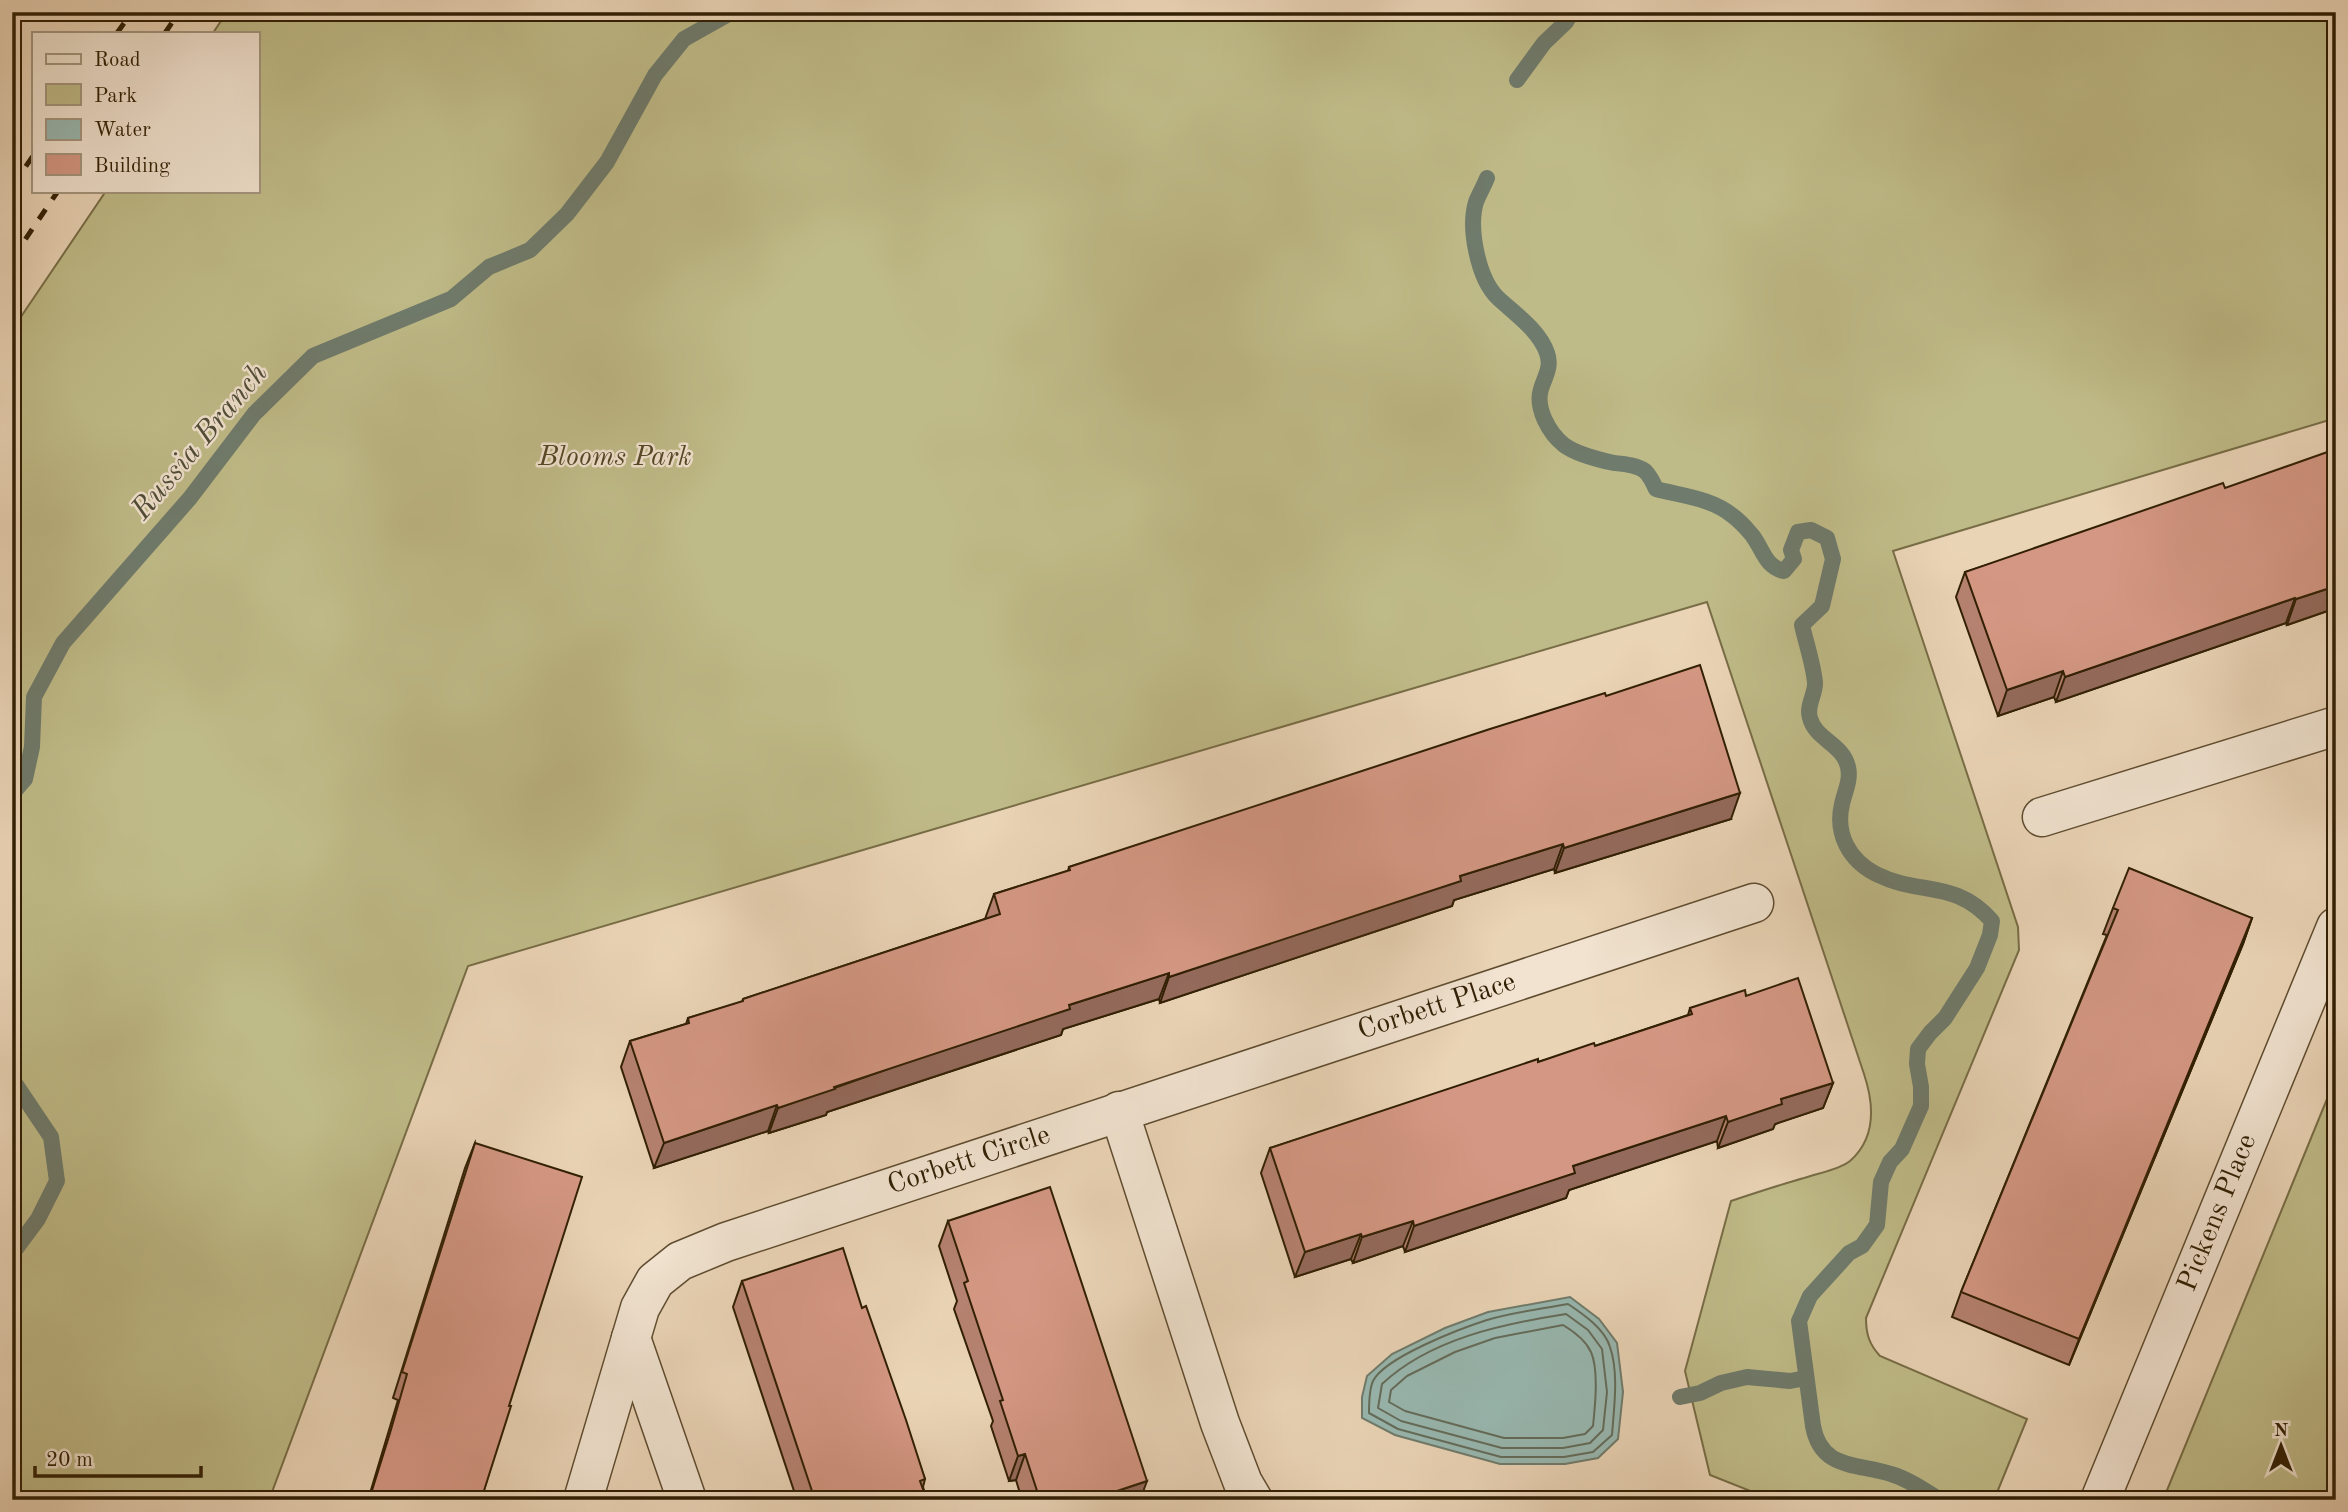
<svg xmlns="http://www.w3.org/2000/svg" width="2348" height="1512" font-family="'Old Standard TT',serif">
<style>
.green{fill:#bfbb88;stroke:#786d46;stroke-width:2}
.water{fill:#98b8b1;stroke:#6f7b6c;stroke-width:2}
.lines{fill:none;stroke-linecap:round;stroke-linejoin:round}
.shore{stroke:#646c5a;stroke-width:2}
.stream{stroke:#6f7b6c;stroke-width:16}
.minor-casing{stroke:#5f4c30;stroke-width:41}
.minor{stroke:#f1e3d0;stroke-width:38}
.rail{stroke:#311f04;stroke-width:5;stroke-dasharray:12 12;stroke-linecap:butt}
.wall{fill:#b68271;stroke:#311f04;stroke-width:2}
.shaded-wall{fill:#946a5c;stroke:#311f04;stroke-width:2}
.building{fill:#d49783;stroke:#311f04;stroke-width:2}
.labels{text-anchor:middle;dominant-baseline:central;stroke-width:5;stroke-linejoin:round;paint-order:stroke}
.park-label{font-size:28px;font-style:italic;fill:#544625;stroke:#f1e3d0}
.street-label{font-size:28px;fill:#311f04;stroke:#f1e3d0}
.water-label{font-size:30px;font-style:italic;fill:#504d38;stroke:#f1e3d0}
</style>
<rect width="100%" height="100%" fill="#ead4b6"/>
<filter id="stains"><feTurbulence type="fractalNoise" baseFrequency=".00286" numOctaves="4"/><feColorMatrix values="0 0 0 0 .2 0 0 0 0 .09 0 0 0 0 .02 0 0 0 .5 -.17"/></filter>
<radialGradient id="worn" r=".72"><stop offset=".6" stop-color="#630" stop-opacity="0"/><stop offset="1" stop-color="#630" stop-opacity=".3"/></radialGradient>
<g class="green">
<path d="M227 12H2336V418L1893 551 2018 927 2019 950 1866 1318C1866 1334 1869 1344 1880 1356L2027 1419 1994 1500H1773L1710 1475 1685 1371 1731 1201C1755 1193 1779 1185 1804 1178 1818 1173 1839 1170 1850 1161 1876 1138 1874 1104 1864 1074L1707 602 468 966 269 1500H12V330L106 191H257V33H213Z"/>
<polygon points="2336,1077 2336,1500 2163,1500"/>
</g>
<polygon class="water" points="1570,1297 1599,1319 1617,1343 1623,1392 1618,1439 1598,1458 1565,1464 1500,1464 1395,1435 1362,1418 1362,1397 1367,1376 1392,1354 1445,1328 1488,1312"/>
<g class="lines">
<g class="shore">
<path d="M1568 1304C1583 1314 1605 1329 1610 1347 1619 1373 1614 1408 1612 1435L1593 1452 1564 1457H1501L1398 1429 1369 1413C1369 1403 1369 1390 1373 1381 1385 1357 1462 1328 1487 1320 1513 1312 1542 1309 1568 1304Z"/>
<path d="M1566 1314 1588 1330 1602 1349 1607 1392 1603 1430 1590 1443 1563 1448H1502L1401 1421 1378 1408 1382 1384C1430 1339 1502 1324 1566 1314Z"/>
<path d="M1563 1325C1573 1331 1586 1341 1591 1352 1599 1370 1595 1407 1593 1426L1585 1434 1563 1438H1504L1405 1411 1389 1402 1391 1390 1407 1376 1455 1352 1495 1338Z"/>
</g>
<g class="stream">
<polyline points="1517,80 1544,43 1566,22 1572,12"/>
<path d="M1487 178C1484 186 1479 194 1476 202 1468 228 1478 279 1498 298 1515 314 1539 330 1547 353 1552 367 1545 376 1541 389 1535 408 1549 433 1564 445 1576 454 1600 460 1614 463 1624 464 1637 465 1645 471 1650 476 1653 482 1656 489 1682 496 1711 498 1733 516 1740 521 1747 529 1752 535 1763 549 1765 567 1784 571L1794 559 1791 550 1798 532 1811 530 1827 538 1833 559 1822 606 1802 625C1806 643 1813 663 1815 682 1816 694 1806 705 1810 718 1815 739 1843 744 1848 767 1851 780 1845 791 1842 804 1835 834 1849 860 1876 874 1920 896 1955 879 1992 921L1990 935 1977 968 1945 1018 1930 1033 1918 1049 1917 1064 1921 1087V1106L1902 1149 1890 1162 1881 1182 1877 1225 1862 1246 1849 1253 1810 1296 1799 1321 1813 1426C1821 1470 1857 1463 1891 1474 1908 1479 1924 1490 1940 1500"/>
<polyline points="12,794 25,779 32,747 34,697 63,643 190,498 254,414 313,356 451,299 489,267 530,250 567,214 607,162 655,75 684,39 732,12"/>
<polyline points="12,1079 51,1137 57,1181 38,1219 12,1254"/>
<polyline points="1680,1397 1700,1393 1721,1383 1747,1377 1790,1381 1806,1378"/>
</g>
<defs>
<g id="minor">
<polyline points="2042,817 2336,726"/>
<polyline points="1119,1111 1220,1423 1243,1483 1253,1500"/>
<polyline points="631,1338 687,1500"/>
<polyline points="583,1500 640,1308 655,1281 680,1261 726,1242 1754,903"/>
<polyline points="2100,1500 2336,927"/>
</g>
</defs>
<use href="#minor" class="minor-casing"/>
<use href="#minor" class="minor"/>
<g class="rail">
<polyline points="117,33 132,12"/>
<polyline points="165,33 179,12"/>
<polyline points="12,186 33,156"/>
<polyline points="12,259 58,191"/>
</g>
</g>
<g class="wall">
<polygon points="2225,488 2336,608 2287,625 2286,623 2056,702 2054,697 1998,716 1956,597 1965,572"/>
<polygon points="1606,696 1731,819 1555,873 1554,869 1454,900 1452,906 1160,1003 1159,999 1063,1029 1061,1035 827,1112 826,1115 769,1133 768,1131 654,1168 621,1067 630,1041 686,1024 688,1018 742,1002 743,999 985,919 994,894 1068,871 1069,867"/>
<polygon points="2113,908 2252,918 2243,944 2069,1365 1952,1317 1961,1292 2107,935 2103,934"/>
<polygon points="1746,996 1833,1083 1823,1108 1775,1124 1773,1129 1718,1148 1717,1141 1569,1190 1566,1198 1405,1252 1403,1246 1353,1263 1351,1259 1295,1277 1261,1173 1270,1148 1538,1062 1595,1046 1688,1015 1690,1008"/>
<polygon points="475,1143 509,1406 481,1500 368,1500 398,1400 393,1398 465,1168"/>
<polygon points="948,1221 1140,1500 1022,1500 1016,1480 1009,1481 991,1426 993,1421 954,1309 957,1301 939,1246"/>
<polygon points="742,1281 862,1308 925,1479 923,1487 927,1500 797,1500 733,1307"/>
</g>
<g class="shaded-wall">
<polygon points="2336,586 2336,608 2287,625 2296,599"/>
<polygon points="2295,598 2286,623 2056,702 2065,677"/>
<polygon points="2063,671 2054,697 1998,716 2007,690"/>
<polygon points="1740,793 1731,819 1555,873 1564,848"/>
<polygon points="1563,844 1554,869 1454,900 1452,906 1160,1003 1169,977 1460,876"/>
<polygon points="2252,918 2243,944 2069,1365 2079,1339"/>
<polygon points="1169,973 1159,999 1063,1029 1061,1035 827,1112 826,1115 769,1133 778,1108 1069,1005"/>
<polygon points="1833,1083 1823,1108 1775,1124 1773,1129 1718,1148 1728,1122 1781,1099"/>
<polygon points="777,1105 768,1131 654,1168 664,1143"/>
<polygon points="1726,1116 1717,1141 1569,1190 1566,1198 1405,1252 1414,1226 1573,1166"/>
<polygon points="1413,1221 1403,1246 1353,1263 1362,1237"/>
<polygon points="1361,1234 1351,1259 1295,1277 1305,1252"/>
<polygon points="1025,1454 1016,1480 1009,1481 1018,1456"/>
<polygon points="1147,1481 1140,1500 1090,1500"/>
</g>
<g class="building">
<polygon points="2336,449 2336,586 2296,599 2295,598 2065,677 2063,671 2007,690 1965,572 2223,483 2225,488"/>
<polygon points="1700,665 1740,793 1564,848 1563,844 1460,876 1461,881 1169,977 1169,973 1069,1005 1070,1009 834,1087 835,1089 778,1108 777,1105 664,1143 630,1041 689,1023 688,1018 743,1001 743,999 1000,914 994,894 1070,870 1069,867 1490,729 1605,693 1606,696"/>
<polygon points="2129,868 2252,918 2079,1339 1961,1292 2118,910 2113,908"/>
<polygon points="1798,978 1833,1083 1781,1099 1782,1104 1728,1122 1726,1116 1573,1166 1575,1173 1414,1226 1413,1221 1362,1237 1361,1234 1305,1252 1270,1148 1538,1059 1538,1062 1594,1043 1595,1046 1692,1014 1690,1008 1745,990 1746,996"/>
<polygon points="475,1143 582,1177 509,1406 511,1406 481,1500 369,1500 390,1433 407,1374 402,1372"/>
<polygon points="1050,1187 1147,1481 1090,1500 1040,1500 1025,1454 1018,1456 1000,1401 1003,1400 964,1283 968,1281 948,1221"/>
<polygon points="843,1248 862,1308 866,1306 906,1420 925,1479 920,1481 927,1500 815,1500 742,1281"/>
</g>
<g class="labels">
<g class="park-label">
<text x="615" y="458">Blooms Park</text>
</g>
<g class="street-label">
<text transform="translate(1437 1007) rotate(-18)">Corbett Place</text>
<text transform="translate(969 1161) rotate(-18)">Corbett Circle</text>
<text transform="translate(2218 1213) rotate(-68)">Pickens Place</text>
</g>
<g class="water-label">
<text transform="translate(200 442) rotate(-50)">Russia Branch</text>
</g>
</g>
<rect width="2348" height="1512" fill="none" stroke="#ead4b6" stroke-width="42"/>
<rect x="14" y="14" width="2320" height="1484" fill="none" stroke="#311f04" stroke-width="3.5"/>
<rect x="21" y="21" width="2306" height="1470" fill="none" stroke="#311f04" stroke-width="2"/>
<rect x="32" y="32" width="228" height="161" fill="#f1e3d0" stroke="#a4957e" stroke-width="2"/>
<rect x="46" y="54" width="35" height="10" fill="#f1e3d0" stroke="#a4957e" stroke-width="2"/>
<text x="94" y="66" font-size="21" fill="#311f04">Road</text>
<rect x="46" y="84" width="35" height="21" fill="#bfbb88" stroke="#a4957e" stroke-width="2"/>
<text x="94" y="102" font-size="21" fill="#311f04">Park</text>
<rect x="46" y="119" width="35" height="21" fill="#98b8b1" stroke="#a4957e" stroke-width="2"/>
<text x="94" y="136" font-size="21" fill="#311f04">Water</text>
<rect x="46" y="154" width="35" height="21" fill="#d49783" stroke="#a4957e" stroke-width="2"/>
<text x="94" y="172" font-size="21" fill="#311f04">Building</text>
<g transform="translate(2281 1446)" stroke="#f1e3d0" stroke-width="5" paint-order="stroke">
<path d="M0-5L12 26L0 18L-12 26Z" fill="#311f04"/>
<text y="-10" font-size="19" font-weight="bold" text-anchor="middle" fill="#311f04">N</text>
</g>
<path d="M35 1466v10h166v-10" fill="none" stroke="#311f04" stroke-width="3.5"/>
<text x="46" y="1466" font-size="21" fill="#311f04" stroke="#f1e3d0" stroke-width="5" paint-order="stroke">20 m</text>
<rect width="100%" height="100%" filter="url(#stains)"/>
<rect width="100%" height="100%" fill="url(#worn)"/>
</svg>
